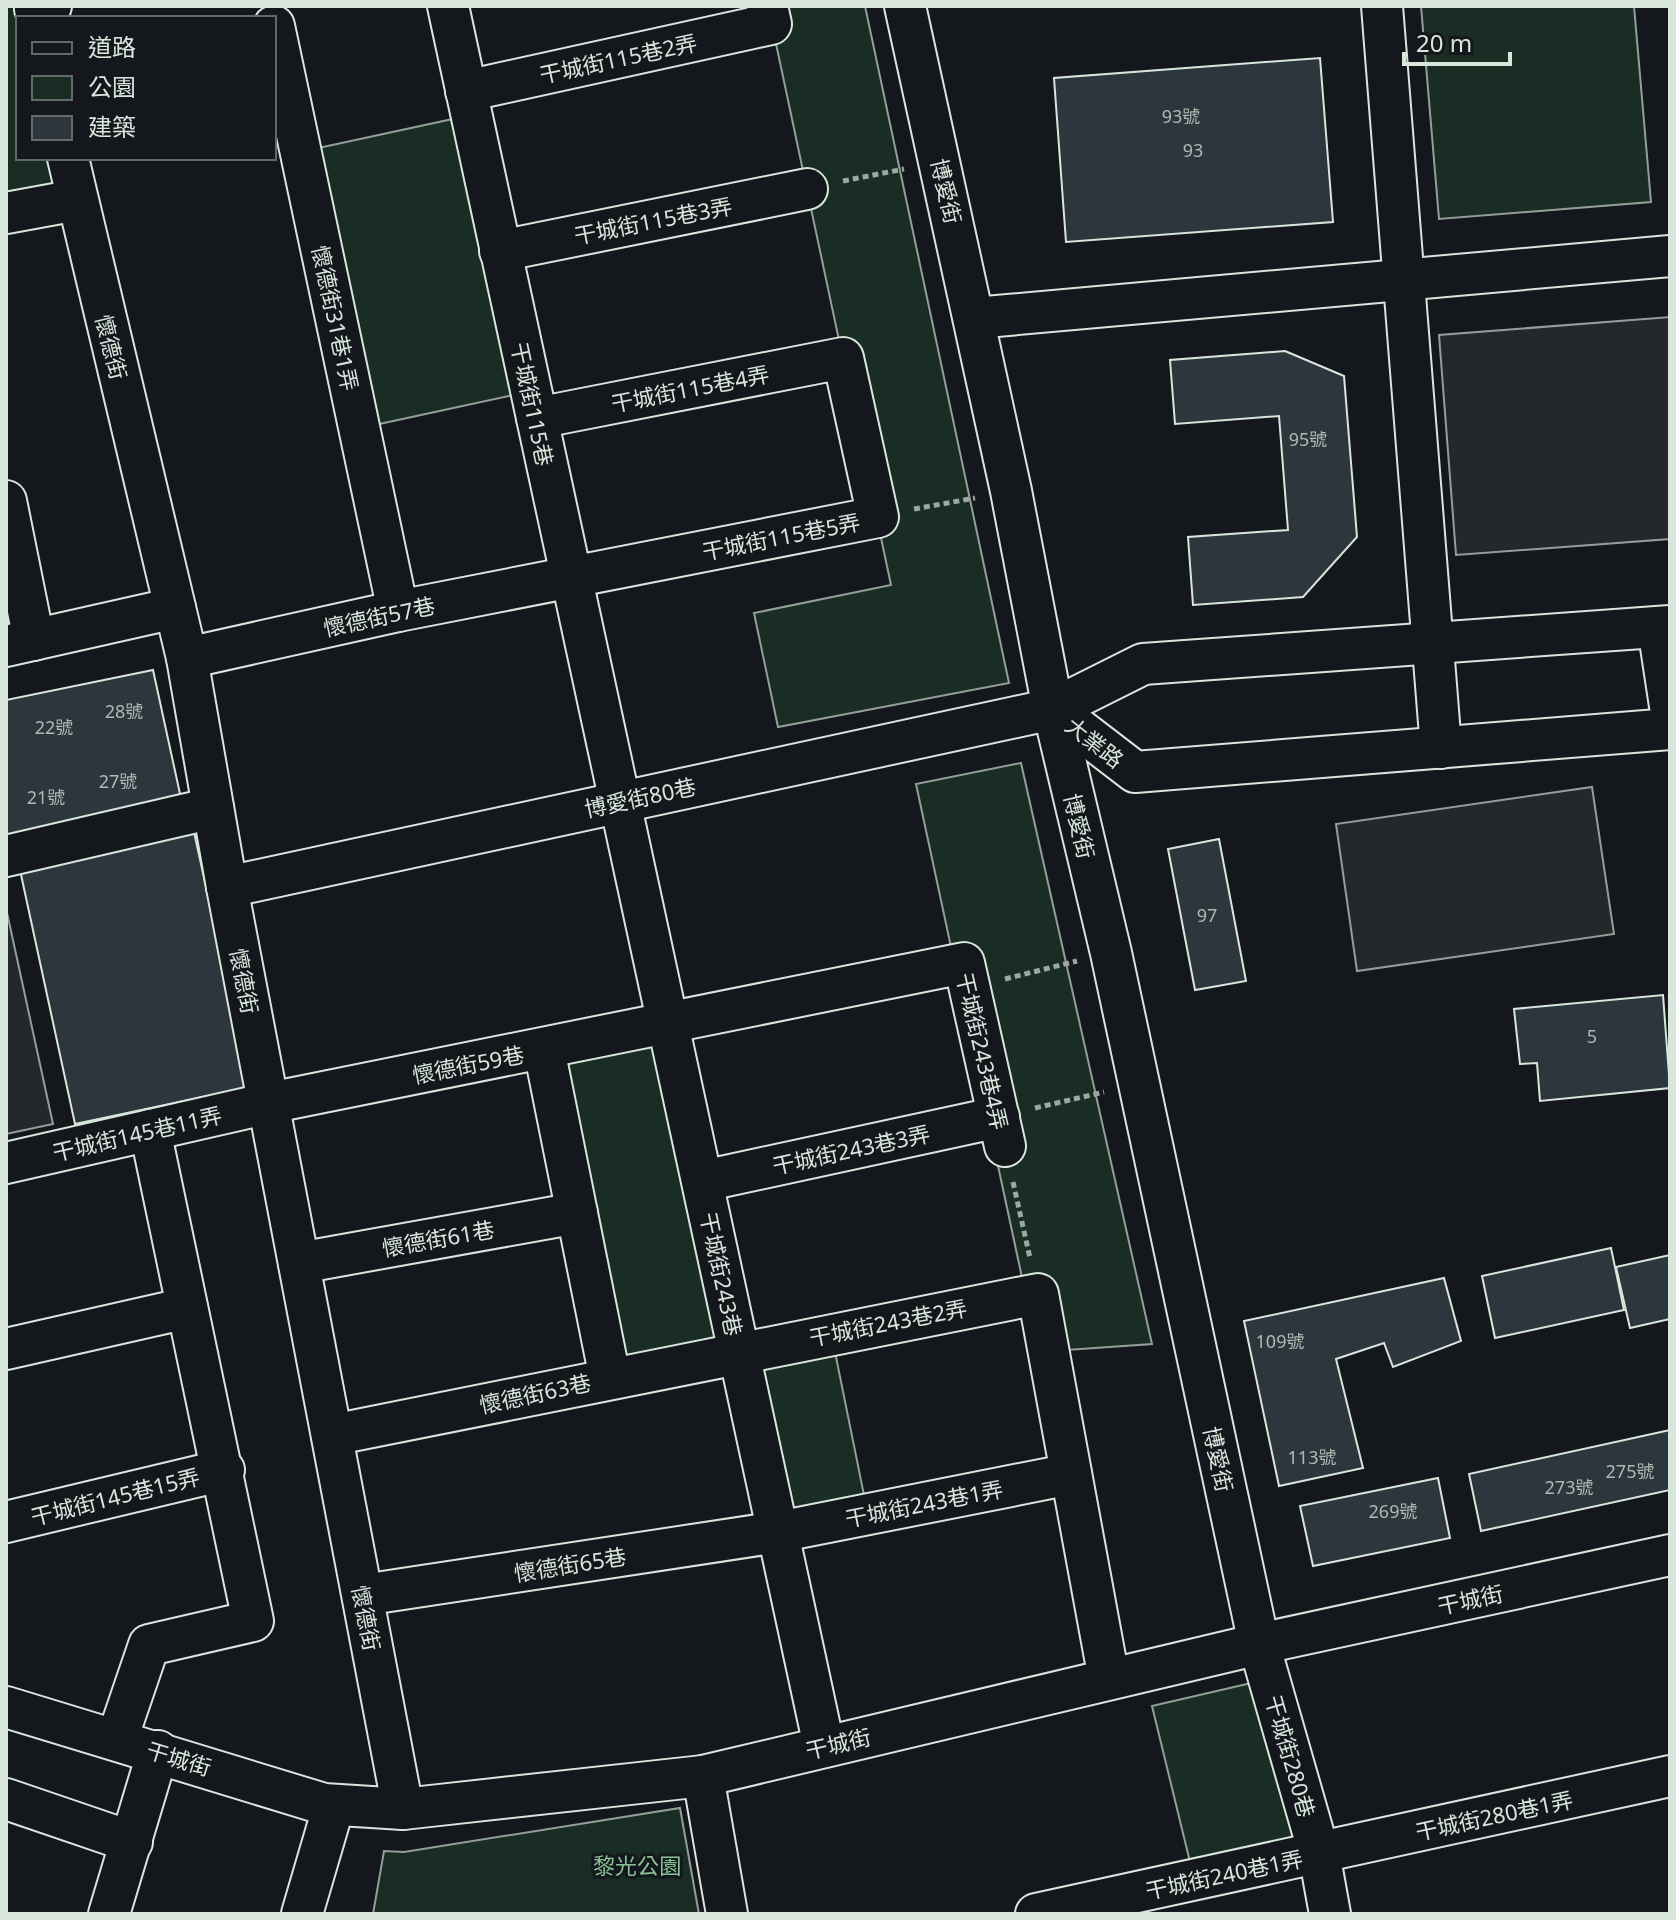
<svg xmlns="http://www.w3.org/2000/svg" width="1676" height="1920" font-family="'Noto Sans','Noto Sans TC',sans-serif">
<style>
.green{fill:#1a2d24;stroke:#939e99;stroke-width:2}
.parking{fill:#24282b;stroke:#939e99;stroke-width:2}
.building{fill:#2c363c;stroke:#d8e6dc;stroke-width:2}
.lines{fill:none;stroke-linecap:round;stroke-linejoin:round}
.minor-casing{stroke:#d8e6dc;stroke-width:44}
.path{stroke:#9da8a2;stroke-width:5;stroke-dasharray:6 4;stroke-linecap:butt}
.minor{stroke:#14181c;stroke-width:40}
.labels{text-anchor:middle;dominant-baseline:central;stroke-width:6;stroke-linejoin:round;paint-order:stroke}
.number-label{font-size:18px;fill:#adbab4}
.street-label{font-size:22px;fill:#d8e6dc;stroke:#14181c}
.park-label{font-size:22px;fill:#8ac095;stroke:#14181c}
</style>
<rect width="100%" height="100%" fill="#14181c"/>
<g class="green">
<polygon points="6,6 18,6 18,158 53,158 60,191 6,200"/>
<polygon points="768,6 865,6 1009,683 778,727 754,613 891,585"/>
<polygon points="1421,6 1634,6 1651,202 1439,219"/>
<polygon points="462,117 523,393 370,426 309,150"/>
<polygon points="1021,763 1152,1344 1038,1352 916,784"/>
<polygon points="656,1043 725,1338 618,1362 563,1061"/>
<polygon points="834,1347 866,1505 783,1522 751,1364"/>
<polygon points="1260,1681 1304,1837 1191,1866 1152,1706"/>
<polygon points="680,1808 699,1914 373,1914 384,1851 404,1852"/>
</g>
<g class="parking">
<polygon points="1670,317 1670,539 1456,555 1439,335"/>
<polygon points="1592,787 1614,934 1357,971 1336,824"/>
<polygon points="6,908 53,1124 6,1134"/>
</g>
<g class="building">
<polygon points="1320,58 1333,222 1066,242 1054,78"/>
<polygon points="1285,351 1344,376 1357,537 1303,597 1193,605 1188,537 1288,530 1279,416 1175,424 1170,360"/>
<polygon points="153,670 182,803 6,840 6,700"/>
<polygon points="194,832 250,1087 75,1124 20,870"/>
<polygon points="1219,839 1246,981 1195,990 1168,849"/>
<polygon points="1663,995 1670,1088 1540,1101 1537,1063 1520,1064 1514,1009"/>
<polygon points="1611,1248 1624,1310 1495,1338 1482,1276"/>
<polygon points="1670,1255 1670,1319 1630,1328 1616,1267"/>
<polygon points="1444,1278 1461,1341 1393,1367 1384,1343 1336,1359 1363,1468 1279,1486 1244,1321"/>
<polygon points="1670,1430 1670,1490 1481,1531 1469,1474"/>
<polygon points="1438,1478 1450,1538 1313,1566 1300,1506"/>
</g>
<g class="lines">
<defs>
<g id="minor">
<polyline points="448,6 824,1746"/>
<polyline points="905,6 1011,491 1053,709 1111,953 1259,1644 1319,1853 1330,1914"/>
<polyline points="1382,6 1441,748"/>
<polyline points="35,9 51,6"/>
<polyline points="274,26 398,611"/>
<polyline points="466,91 771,24 767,6"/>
<polyline points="68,158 187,658 227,887 403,1809"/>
<polyline points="6,213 77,200"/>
<polyline points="500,251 807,189"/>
<polyline points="974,318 1670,256"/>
<polyline points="6,501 34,640"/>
<polyline points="1658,627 1670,706"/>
<polyline points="6,646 175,608"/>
<polyline points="187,658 398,611 878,517 843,358 537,418"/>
<polyline points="1053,709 1135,772 1670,729"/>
<polyline points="6,856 213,808"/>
<polyline points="227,887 1053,709 1143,664 1670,626"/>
<polyline points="544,1049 610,1378"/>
<polyline points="6,1163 269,1103 964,963 1005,1146"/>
<polyline points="703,1181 999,1117"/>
<polyline points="299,1263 577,1213"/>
<polyline points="6,1349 187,1308"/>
<polyline points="332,1435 1038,1294 1109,1679"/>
<polyline points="6,1522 224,1470"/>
<polyline points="363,1595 778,1532 1071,1474"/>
<polyline points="6,1707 324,1804 403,1809 703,1776 1259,1644 1670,1555"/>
<polyline points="117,1739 149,1645 253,1621 150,1130"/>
<polyline points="703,1776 727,1914"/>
<polyline points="6,1799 132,1842"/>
<polyline points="109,1914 158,1751"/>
<polyline points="302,1914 334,1805"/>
<polyline points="1036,1914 1670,1776"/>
</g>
</defs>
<use href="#minor" class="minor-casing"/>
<g class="path">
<polyline points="843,181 904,169"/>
<polyline points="914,509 975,498"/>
<polyline points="1005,979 1077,961"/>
<polyline points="1035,1108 1104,1092"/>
<polyline points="1013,1182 1030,1258"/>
</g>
<use href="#minor" class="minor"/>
</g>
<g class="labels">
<g class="number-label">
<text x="1181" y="116">93號</text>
<text x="1193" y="150">93</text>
<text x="1308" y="439">95號</text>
<text x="124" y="711">28號</text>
<text x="54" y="727">22號</text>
<text x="118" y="781">27號</text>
<text x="46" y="797">21號</text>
<text x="1207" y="915">97</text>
<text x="1592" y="1036">5</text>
<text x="1280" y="1341">109號</text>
<text x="1312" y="1457">113號</text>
<text x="1630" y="1471">275號</text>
<text x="1569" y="1487">273號</text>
<text x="1393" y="1511">269號</text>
</g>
<g class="street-label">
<text transform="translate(618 58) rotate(-12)">干城街115巷2弄</text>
<text transform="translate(947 191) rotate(77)">博愛街</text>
<text transform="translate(653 220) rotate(-11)">干城街115巷3弄</text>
<text transform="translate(336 318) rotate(78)">懷德街31巷1弄</text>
<text transform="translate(112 347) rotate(76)">懷德街</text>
<text transform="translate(690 388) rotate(-11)">干城街115巷4弄</text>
<text transform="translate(533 404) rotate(78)">干城街115巷</text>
<text transform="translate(781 536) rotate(-11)">干城街115巷5弄</text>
<text transform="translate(379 616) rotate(-12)">懷德街57巷</text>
<text transform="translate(1095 742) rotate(38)">大業路</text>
<text transform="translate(640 797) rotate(-12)">博愛街80巷</text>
<text transform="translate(1080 826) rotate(77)">博愛街</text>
<text transform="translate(245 981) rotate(79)">懷德街</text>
<text transform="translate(983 1051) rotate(77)">干城街243巷4弄</text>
<text transform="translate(468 1064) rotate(-11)">懷德街59巷</text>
<text transform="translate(137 1133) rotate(-13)">干城街145巷11弄</text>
<text transform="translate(851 1149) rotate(-12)">干城街243巷3弄</text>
<text transform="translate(438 1238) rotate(-10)">懷德街61巷</text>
<text transform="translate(722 1274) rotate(78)">干城街243巷</text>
<text transform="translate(888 1322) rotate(-11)">干城街243巷2弄</text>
<text transform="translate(535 1393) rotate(-12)">懷德街63巷</text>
<text transform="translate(1219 1459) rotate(78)">博愛街</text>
<text transform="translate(115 1496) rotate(-14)">干城街145巷15弄</text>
<text transform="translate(924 1503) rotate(-11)">干城街243巷1弄</text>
<text transform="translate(570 1564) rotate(-9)">懷德街65巷</text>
<text transform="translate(1470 1599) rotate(-12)">干城街</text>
<text transform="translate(367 1618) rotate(79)">懷德街</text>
<text transform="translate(838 1743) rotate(-13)">干城街</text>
<text transform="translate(1291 1756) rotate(74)">干城街280巷</text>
<text transform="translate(179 1758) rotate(17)">干城街</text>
<text transform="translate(1494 1815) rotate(-12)">干城街280巷1弄</text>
<text transform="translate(1224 1874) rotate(-12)">干城街240巷1弄</text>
</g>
<g class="park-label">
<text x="637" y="1865">黎光公園</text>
</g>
</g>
<rect width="1676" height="1920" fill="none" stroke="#d8e6dc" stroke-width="16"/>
<rect x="16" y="16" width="260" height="144" fill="#14181c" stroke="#626a69" stroke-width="2"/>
<rect x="32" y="42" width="40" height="12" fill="#14181c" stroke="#626a69" stroke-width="2"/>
<text x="88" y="56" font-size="24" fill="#d8e6dc">道路</text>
<rect x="32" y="76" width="40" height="24" fill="#1a2d24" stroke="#626a69" stroke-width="2"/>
<text x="88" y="96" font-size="24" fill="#d8e6dc">公園</text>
<rect x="32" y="116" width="40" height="24" fill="#2c363c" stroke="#626a69" stroke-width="2"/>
<text x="88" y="136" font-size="24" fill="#d8e6dc">建築</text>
<path d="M1404 52v12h106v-12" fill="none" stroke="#d8e6dc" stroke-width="4"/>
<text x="1416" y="52" font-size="24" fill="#d8e6dc" stroke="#14181c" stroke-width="6" paint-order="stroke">20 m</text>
</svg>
